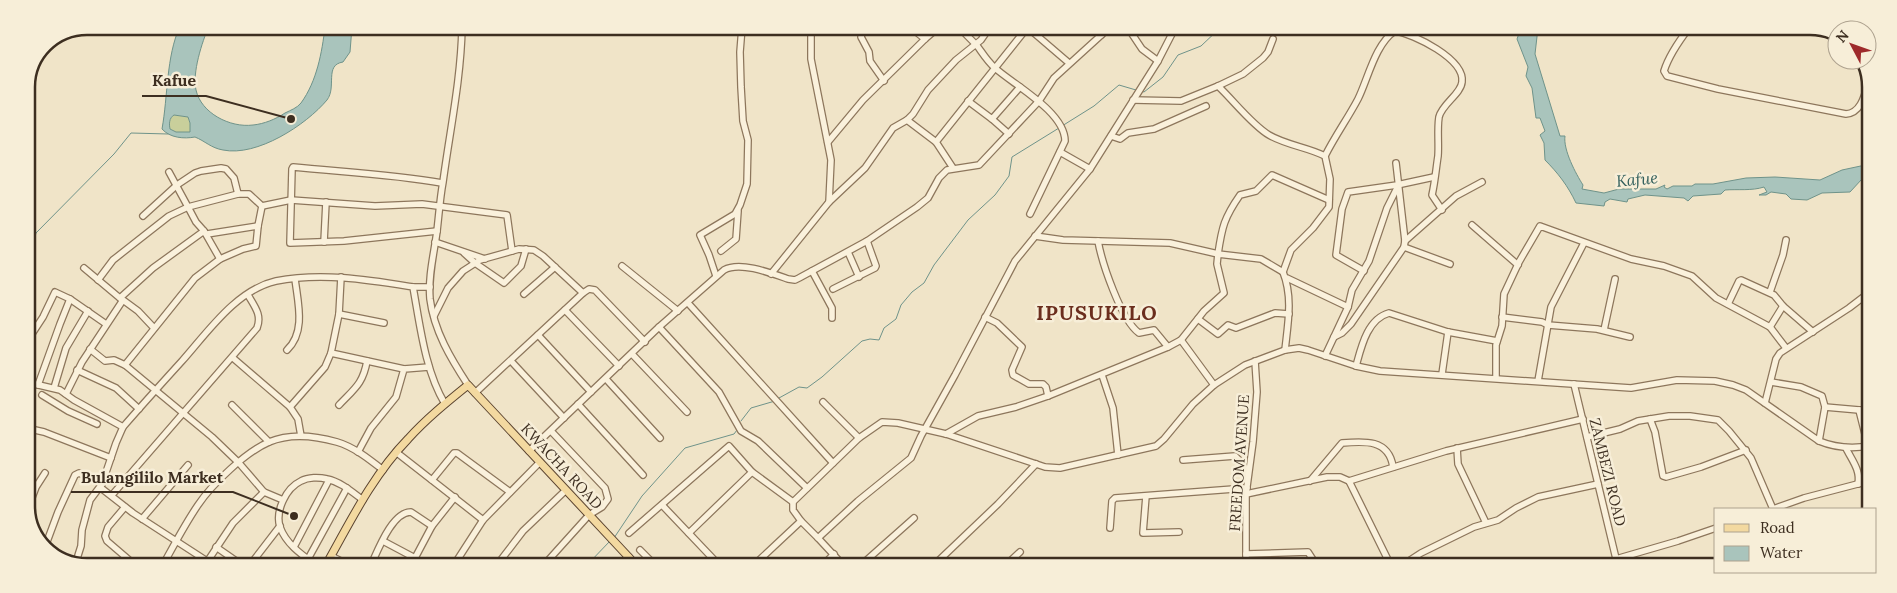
<svg xmlns="http://www.w3.org/2000/svg" width="1897" height="593" font-family="Lora,serif">
<style>
.green{fill:#c9cf9b}
.water{fill:#a9c4bc;stroke:#6f938a;fill-rule:evenodd}
.lines{fill:none;stroke-linecap:round;stroke-linejoin:round}
.stream{stroke:#6f938a;stroke-width:1}
.minor-casing{stroke:#8d765c;stroke-width:8}
.major-casing{stroke:#5b4430;stroke-width:9}
.minor{stroke:#faf1dc;stroke-width:5.5}
.major{stroke:#f3d9a0;stroke-width:7}
.labels{text-anchor:middle;dominant-baseline:central;stroke-width:5;stroke-linejoin:round;paint-order:stroke}
.street-label{font-size:15px;fill:#3d2e20;stroke:#f7eed8}
.water-label{font-size:16px;font-style:italic;fill:#2f5d5a;stroke:#f7eed8}
.district-label{font-size:20px;font-weight:bold;letter-spacing:1px;fill:#6b2e1e;stroke:#f7eed8}
.rim{fill:none;stroke:#3d2e20;stroke-width:2.5}
.leader{fill:none;stroke:#3d2e20;stroke-width:2}
.callout-dot{fill:#3d2e20;stroke:#f7eed8;stroke-width:2}
.callout-label{font-size:16px;text-anchor:middle;font-weight:bold;fill:#3d2e20;stroke:#f7eed8;stroke-width:5;stroke-linejoin:round;paint-order:stroke}
</style>
<rect width="100%" height="100%" fill="#f0e4c8"/>
<path class="green" d="M174 115 188 117 190 123V132H176L170 129C169 124 169 118 174 115Z"/>
<g class="water">
<path d="M180 26H209C202 42 192 73 196 90 201 113 230 128 253 125 264 124 276 119 285 113 291 110 297 108 301 103 317 81 322 52 325 27H352L350 52 343 62C324 65 337 87 327 100 306 125 257 157 223 150 211 148 205 141 195 137 184 139 170 138 162 129 168 96 166 57 180 26ZM174 115 188 117 190 123V132H176L170 129C169 124 169 118 174 115Z"/>
<path d="M1521 28H1538L1535 54 1560 136H1565C1563 150 1576 174 1583 185L1582 189 1604 193 1619 189H1656L1665 185 1664 187 1667 189 1673 186H1692L1695 184H1713L1746 178 1775 177 1820 180 1842 170 1870 164V178L1862 179 1850 192 1822 193 1807 200 1791 199 1786 194 1771 192 1766 195H1759L1767 192 1764 187C1752 191 1738 189 1725 190L1721 194 1693 196 1688 201 1684 198 1645 195 1628 199 1627 202 1610 199 1605 202 1604 206 1576 203C1568 186 1558 173 1545 160L1544 143 1540 135 1545 131 1540 118H1536L1532 88 1526 76 1528 67 1517 39Z"/>
</g>
<g class="lines">
<g class="stream">
<polyline points="1141,91 1144,92 1163,77 1178,55 1201,46 1220,28"/>
<polyline points="1062,126 1094,106 1119,85 1136,90"/>
<polyline points="26,270 36,233 114,154 131,133 168,134"/>
<polyline points="779,398 799,387 807,388 822,377 862,341 870,339 879,340 884,328 896,319 901,305 912,292 924,283 934,265 968,220 995,195 1009,176 1012,157 1059,128"/>
<polyline points="741,421 751,408 775,401"/>
<polyline points="614,538 642,496 685,448 734,434 737,430"/>
<polyline points="587,565 611,540"/>
</g>
<defs>
<g id="minor">
<path d="M462 27C461 79 450 130 443 182 440 198 439 214 437 231 434 254 428 276 430 299 434 331 451 359 468 385"/>
<polyline points="864,27 861,37 869,52 870,61 884,81"/>
<polyline points="910,27 925,39"/>
<path d="M959 27C965 34 972 40 978 47 983 54 988 62 995 68 1014 85 1065 112 1065 141L1030 214"/>
<polyline points="1027,27 1069,63"/>
<polyline points="1100,28 1101,35"/>
<polyline points="1128,28 1142,49 1158,61"/>
<path d="M1689 28C1679 41 1669 55 1664 71L1667 76 1718 89 1846 114C1862 113 1865 93 1869 80"/>
<path d="M1218 86C1233 100 1252 125 1269 135 1286 145 1307 147 1325 156L1330 179 1329 207 1313 228 1291 250 1283 272C1293 297 1288 323 1285 350"/>
<polyline points="1133,100 1181,101 1218,86 1243,74 1263,58 1268,52 1273,39"/>
<polyline points="968,101 992,119 1020,87"/>
<polyline points="992,119 1009,134"/>
<polyline points="907,120 936,142"/>
<polyline points="1111,136 1120,139 1128,133 1154,129 1206,106"/>
<polyline points="828,142 863,100 925,39 939,27"/>
<polyline points="1060,152 1090,169"/>
<path d="M1325 156C1335 136 1348 118 1358 99 1368 79 1375 44 1395 31 1414 34 1465 59 1462 82 1461 94 1442 104 1439 117 1437 130 1439 143 1438 156 1436 169 1435 182 1432 195L1442 210"/>
<polyline points="953,168 936,142 1027,28"/>
<polyline points="169,172 188,207 238,194 249,194 262,206 258,226"/>
<polyline points="829,202 865,168 893,128 907,120 913,114 928,90 956,60 981,40 990,27"/>
<polyline points="262,206 291,200 375,206 422,204 507,215 512,251"/>
<polyline points="143,216 177,185 195,173 201,171 221,168 226,169 234,178 238,194"/>
<polyline points="1472,225 1518,265"/>
<path d="M437 231 344 241 290 243 292 169 293 167C343 172 393 174 442 183"/>
<polyline points="207,234 258,226 256,246 243,249 220,259 195,278 125,365 212,437 239,463 264,492 283,500"/>
<path d="M1035 236 1063 240 1170 243 1218 254C1222 227 1224 218 1240 195L1256 191 1272 175 1329 200"/>
<path d="M1098 241C1102 263 1121 320 1139 333L1154 330 1168 347"/>
<polyline points="1405,241 1456,196 1482,182"/>
<polyline points="324,242 326,202"/>
<polyline points="435,242 485,259"/>
<polyline points="1404,247 1450,264"/>
<polyline points="721,251 736,239 738,211"/>
<polyline points="848,252 859,277"/>
<polyline points="464,253 475,263 504,283 521,266 526,249"/>
<polyline points="1869,259 1870,259"/>
<polyline points="622,266 678,311"/>
<polyline points="84,268 121,299"/>
<polyline points="812,271 832,308 832,318"/>
<polyline points="1364,271 1336,255 1342,209 1348,192 1397,185 1434,177"/>
<polyline points="771,274 829,202 831,160 811,59 811,27"/>
<polyline points="716,276 709,255 700,235 735,214 740,205 747,184 748,140 743,121 741,87 740,52 742,27"/>
<polyline points="341,277 339,314 331,353 404,369"/>
<polyline points="1287,278 1348,307"/>
<polyline points="98,280 113,260 169,216 188,207 196,222 204,231"/>
<polyline points="413,287 430,287"/>
<polyline points="833,289 875,268 876,266 867,241"/>
<polyline points="1770,292 1783,255 1786,240"/>
<polyline points="524,294 555,267"/>
<polyline points="120,298 153,268 204,231 220,259"/>
<polyline points="688,303 833,463"/>
<polyline points="1728,304 1739,281 1741,280 1774,295 1783,306 1813,332"/>
<polyline points="565,310 619,366"/>
<polyline points="339,314 384,323"/>
<polyline points="434,316 448,288 463,271 480,260 519,249 534,250 543,256 583,293"/>
<polyline points="985,317 997,323 1022,347 1012,370 1013,375 1029,384 1043,384 1046,387 1048,396"/>
<polyline points="1502,317 1542,322 1548,325 1597,329 1630,337"/>
<polyline points="1198,319 1218,334 1228,325 1236,328 1275,313 1289,314"/>
<polyline points="659,327 719,392 741,431 758,441 807,488"/>
<polyline points="1770,327 1783,306"/>
<polyline points="1604,330 1615,279"/>
<polyline points="538,335 591,392"/>
<polyline points="1334,337 1342,333 1351,324 1404,247 1405,241 1396,163"/>
<polyline points="1181,340 1214,385"/>
<polyline points="26,343 43,317 55,292 70,299 106,324"/>
<polyline points="90,349 105,361 114,360 125,365"/>
<path d="M287 350C306 332 298 303 295 279"/>
<polyline points="632,354 687,412"/>
<polyline points="1325,356 1348,307 1352,290 1369,261 1387,208 1397,188"/>
<polyline points="233,358 290,407"/>
<polyline points="511,361 564,418"/>
<path d="M1356 366C1361 348 1367 319 1389 313L1448 332 1497 341"/>
<polyline points="77,370 116,388 139,409"/>
<polyline points="1442,374 1448,332"/>
<polyline points="1102,375 1113,408 1118,455"/>
<polyline points="1496,378 1496,345 1502,326 1504,294 1519,262 1540,226 1631,259 1664,266 1692,276 1716,298 1770,327 1786,348"/>
<polyline points="606,379 660,438"/>
<polyline points="1538,381 1551,307 1584,243"/>
<polyline points="26,382 60,390 74,400 123,427"/>
<polyline points="1771,382 1801,387 1822,396 1825,407 1819,441"/>
<polyline points="1574,384 1618,567"/>
<polyline points="38,385 60,324 70,299"/>
<polyline points="54,388 66,348 88,311"/>
<polyline points="475,393 583,293 589,289 595,290 645,342"/>
<polyline points="66,394 82,362 123,300 138,311 154,328"/>
<polyline points="42,395 68,411 97,424"/>
<polyline points="823,402 859,438"/>
<polyline points="1765,403 1776,359 1780,353 1849,308 1870,292"/>
<polyline points="578,404 643,475"/>
<polyline points="232,405 269,442"/>
<path d="M339 405C354 389 363 384 367 361"/>
<polyline points="1825,407 1859,410 1869,410"/>
<polyline points="1859,410 1868,446"/>
<polyline points="1650,419 1655,432 1663,476 1666,477 1701,467 1746,450"/>
<polyline points="26,428 44,432 111,458"/>
<polyline points="946,434 978,416 1016,407 1048,396 1168,347 1181,340 1204,311 1224,293 1217,264 1218,254 1261,259 1283,272"/>
<polyline points="301,436 298,419 290,407 325,367 331,353"/>
<polyline points="1587,437 1620,429 1638,421 1669,416 1690,416 1718,420 1729,431 1751,458 1773,509"/>
<polyline points="1457,448 1458,464 1486,523"/>
<path d="M1846 448C1851 459 1861 470 1858 484"/>
<path d="M529 451 659 327 724 270C740 261 771 273 788 279L795 280 799 278 867 241 917 207 928 198 939 178 947 170 979 165 1039 101 1054 78 1109 28"/>
<polyline points="358,452 371,428 396,397 404,369 429,367"/>
<polyline points="396,452 483,520"/>
<polyline points="1183,460 1235,456 1242,463 1248,475"/>
<polyline points="752,472 793,502"/>
<polyline points="432,480 454,453 457,453 510,492"/>
<path d="M1310 481 1342 443C1364 441 1389 439 1393 467"/>
<polyline points="1349,481 1391,566"/>
<polyline points="101,488 133,513 207,561"/>
<polyline points="1246,494 1327,477 1340,477 1349,481 1446,451 1583,419"/>
<path d="M112 495 257 328C262 315 255 307 248 295"/>
<polyline points="1146,496 1143,533 1179,532"/>
<polyline points="662,505 719,565"/>
<polyline points="125,507 108,527 105,536 107,541 135,565"/>
<polyline points="1773,509 1804,498 1869,481"/>
<polyline points="27,511 36,487 45,473"/>
<polyline points="142,519 188,465"/>
<path d="M801 521 793 510V502L859 438 882 422 898 423 946 434 1045 467 1060 468 1156 446 1164 439 1193 404 1214 385 1245 365 1285 350 1299 348 1308 350 1356 366 1380 371 1631 388 1677 380 1715 381 1733 385 1746 390 1819 441C1836 448 1851 449 1869 446"/>
<polyline points="1110,528 1112,501 1115,498 1247,488"/>
<polyline points="629,533 729,446 752,472 689,533"/>
<polyline points="383,541 415,558 432,526 455,497"/>
<polyline points="45,547 58,512 75,475 79,473 102,484"/>
<polyline points="216,547 242,565"/>
<polyline points="294,547 329,480"/>
<polyline points="640,550 655,565"/>
<polyline points="1246,554 1308,552 1317,566"/>
<polyline points="331,556 349,565"/>
<polyline points="308,559 347,488"/>
<polyline points="1616,559 1678,541 1716,528"/>
<polyline points="456,561 463,565"/>
<path d="M75 565 81 546 82 530 90 500 102 484 116 443 123 427C142 405 162 383 182 361 207 333 236 290 276 281 322 272 369 280 413 287 420 325 425 371 445 404"/>
<path d="M163 565C174 545 185 524 198 505 212 484 246 452 269 442 290 433 316 436 337 442 354 447 369 459 383 470"/>
<polyline points="205,565 233,523 264,492"/>
<polyline points="250,565 280,526"/>
<path d="M316 565C302 555 286 544 280 527 275 511 286 488 301 481 308 477 319 477 327 479 341 482 352 492 363 500"/>
<path d="M371 565C378 550 392 512 411 512L432 526"/>
<polyline points="454,565 483,520 540,462"/>
<polyline points="497,565 523,531 566,490"/>
<polyline points="544,565 589,515 602,507 608,499 605,488 551,431"/>
<polyline points="618,565 629,557"/>
<polyline points="754,565 801,521 818,538"/>
<polyline points="822,566 834,554"/>
<polyline points="844,566 818,538 858,501 911,458 921,436 955,375 1015,261 1090,169 1158,61 1175,28"/>
<polyline points="860,566 914,518"/>
<polyline points="933,566 998,504 1036,464"/>
<polyline points="1005,566 1020,552"/>
<polyline points="1246,566 1246,494 1253,442 1257,392 1255,361"/>
<polyline points="1401,566 1421,553 1474,527 1498,520 1516,508 1538,497 1598,484"/>
</g>
<path id="major" d="M326 565C350 522 373 475 408 439 426 419 447 402 468 385L636 565"/>
</defs>
<use href="#minor" class="minor-casing"/>
<use href="#major" class="major-casing"/>
<use href="#minor" class="minor"/>
<use href="#major" class="major"/>
</g>
<g class="labels">
<g class="street-label">
<text transform="translate(1239 463) rotate(-86)">FREEDOM AVENUE</text>
<text transform="translate(562 466) rotate(47)">KWACHA ROAD</text>
<text transform="translate(1608 472) rotate(76)">ZAMBEZI ROAD</text>
</g>
<g class="water-label">
<text transform="translate(1637 179) rotate(-5)">Kafue</text>
</g>
<g class="district-label">
<text x="1097" y="312">IPUSUKILO</text>
</g>
</g>
<path d="M0 0H1897V593H0ZM87 35H1810A52 52 0 0 1 1862 87V506A52 52 0 0 1 1810 558H87A52 52 0 0 1 35 506V87A52 52 0 0 1 87 35Z" fill="#f7eed8" fill-rule="evenodd"/>
<path class="rim" d="M87 35H1810A52 52 0 0 1 1862 87V506A52 52 0 0 1 1810 558H87A52 52 0 0 1 35 506V87A52 52 0 0 1 87 35Z"/>
<path class="leader" d="M291 119L206 96H142M294 516L233 492H71"/>
<g class="callout-dot">
<circle cx="291" cy="119" r="5"/>
<circle cx="294" cy="516" r="5"/>
</g>
<g class="callout-label">
<text x="174" y="86">Kafue</text>
<text x="152" y="483">Bulangililo Market</text>
</g>
<rect x="1714" y="508" width="162" height="65" fill="#f7eed8" stroke="#ada18e"/>
<rect x="1724" y="524" width="25" height="8" fill="#f3d9a0" stroke="#ada18e"/>
<text x="1760" y="533" font-size="15" fill="#3d2e20">Road</text>
<rect x="1724" y="546" width="25" height="15" fill="#a9c4bc" stroke="#ada18e"/>
<text x="1760" y="558" font-size="15" fill="#3d2e20">Water</text>
<g transform="translate(1852 45) rotate(311)"><circle r="24" fill="#f7eed8" stroke="#ada18e"/>
<path d="M0-4L9 19L0 12L-9 19Z" fill="#9e2a2b"/>
<text y="-8" font-size="14" font-weight="bold" text-anchor="middle" fill="#3d2e20">N</text>
</g>
</svg>
